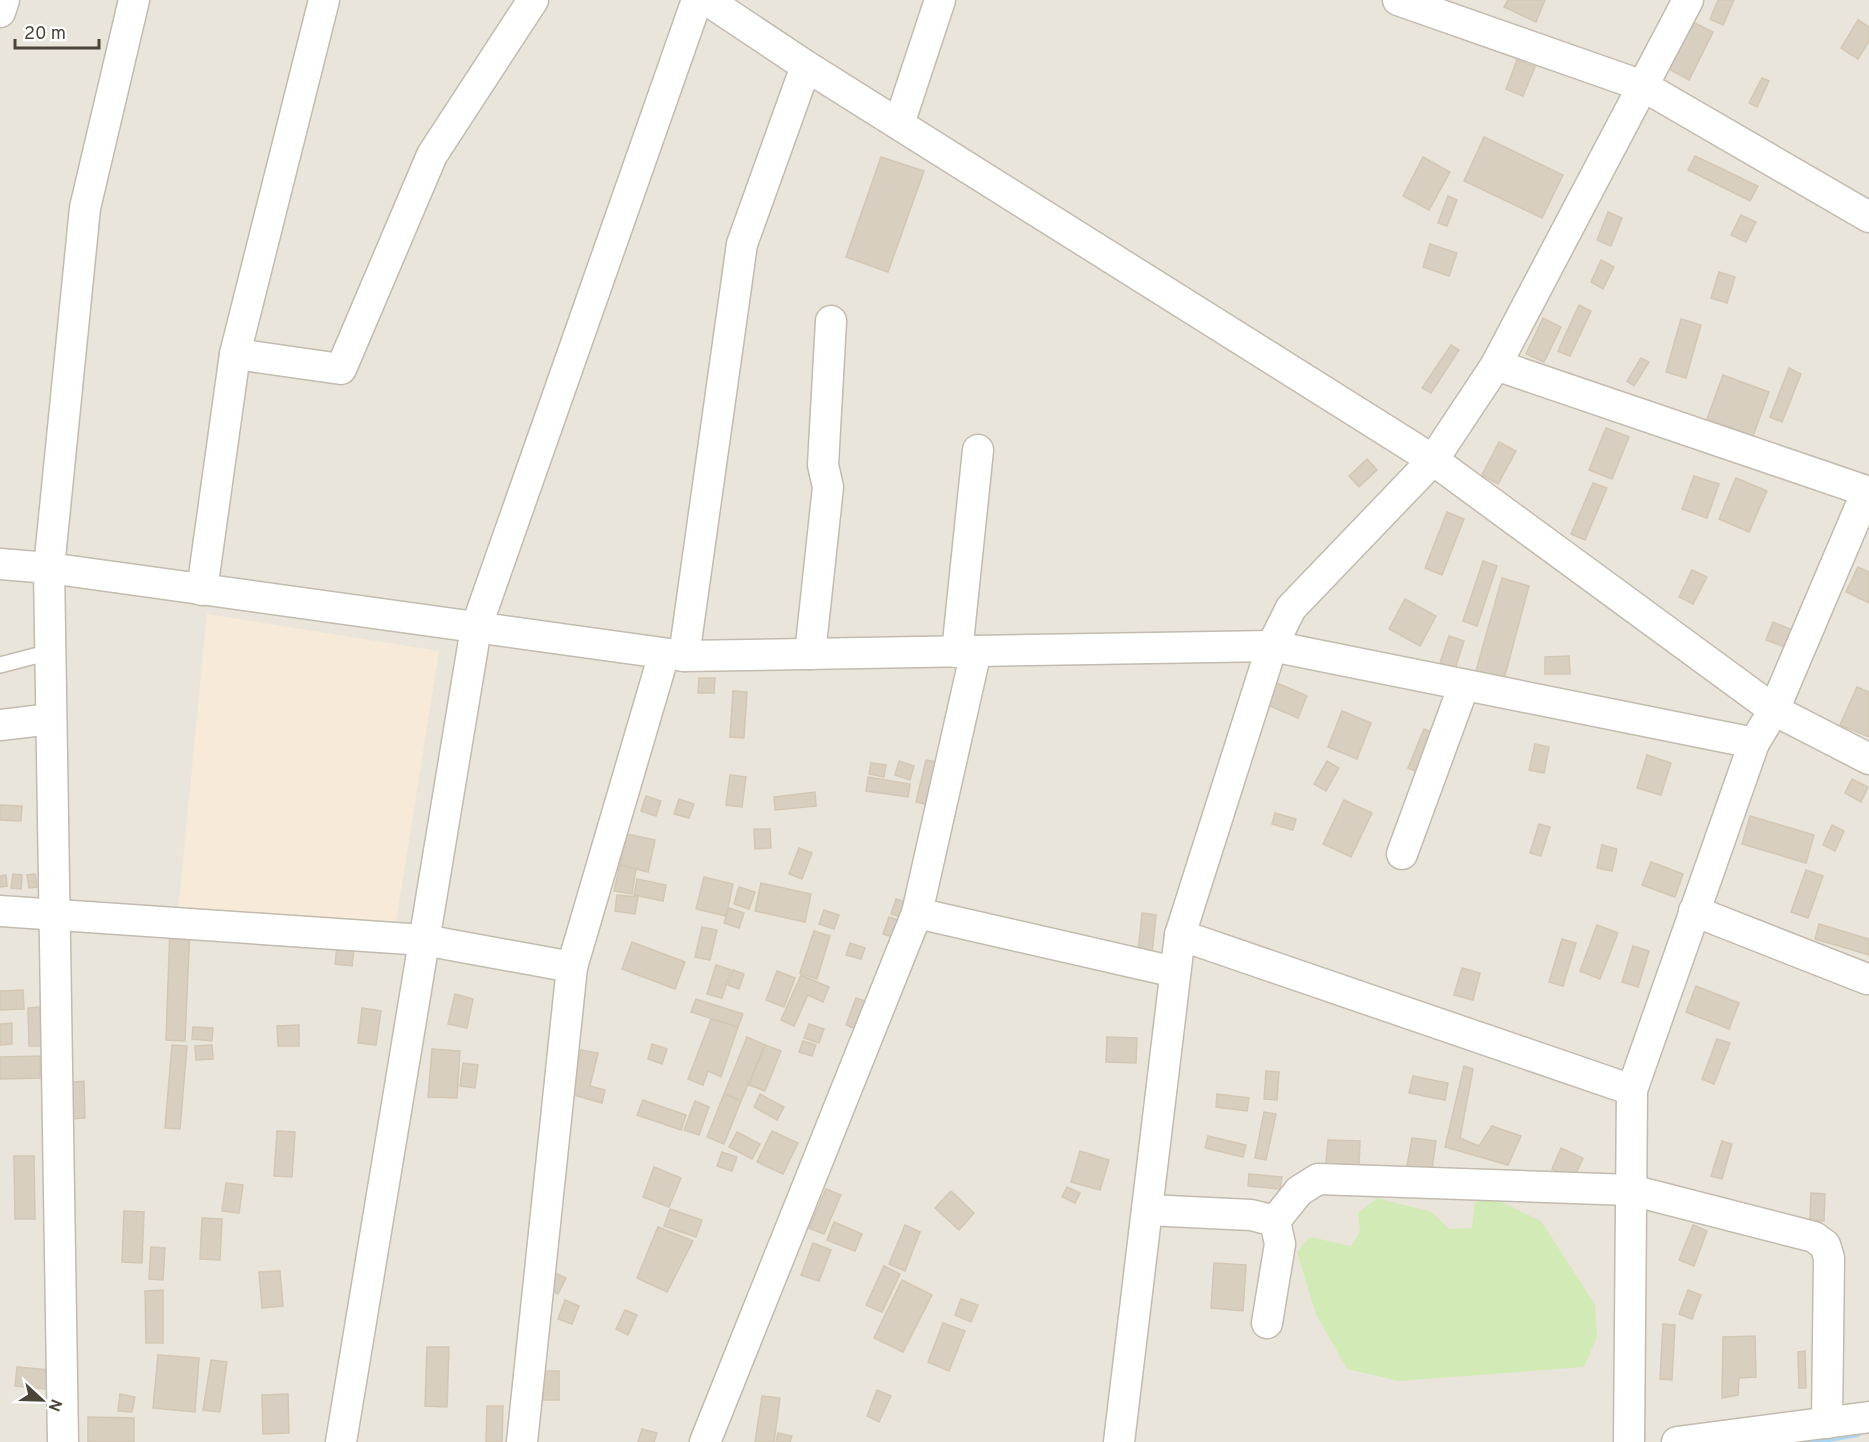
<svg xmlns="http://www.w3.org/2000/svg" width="1869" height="1442" font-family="Overpass,sans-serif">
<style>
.residential{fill:#eae5da}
.commercial{fill:#f7ead8}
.green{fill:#d2eab5}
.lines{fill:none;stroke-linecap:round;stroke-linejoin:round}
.stream{stroke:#a9d4f2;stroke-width:8}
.building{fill:#d8cfc1;stroke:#d3c7b4;stroke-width:1.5}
.lane-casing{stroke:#c2bbae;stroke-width:18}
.street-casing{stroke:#c2bbae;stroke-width:33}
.lane{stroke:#fff;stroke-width:15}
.street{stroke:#fff;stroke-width:30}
</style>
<rect width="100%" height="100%" fill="#f6f3ec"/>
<rect class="residential" x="0" y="0" width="1869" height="1442"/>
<polygon class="commercial" points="207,614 439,651 395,929 178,912"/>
<polygon class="green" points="1492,1197 1541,1221 1595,1304 1597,1337 1584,1367 1399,1381 1347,1369 1316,1314 1297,1252 1310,1237 1351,1246 1360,1231 1358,1213 1377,1198 1432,1212 1449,1229 1472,1228 1475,1202"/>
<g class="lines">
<polyline class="stream" points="1808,1442 1857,1433"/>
</g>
<g class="building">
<polygon points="1508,0 1545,0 1536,22 1504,7"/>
<polygon points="1718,0 1734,0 1723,25 1710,19"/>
<polygon points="1858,20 1869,27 1869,41 1858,59 1841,48"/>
<polygon points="1691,21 1713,32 1689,80 1667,68"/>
<polygon points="1517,60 1535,67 1523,96 1506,89"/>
<polygon points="1762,78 1769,81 1757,107 1749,103"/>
<polygon points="1484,137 1563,175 1542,218 1464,181"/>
<polygon points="1695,156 1758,186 1750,201 1688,170"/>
<polygon points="881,157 924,171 888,272 846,257"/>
<polygon points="1423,157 1450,172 1429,210 1403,196"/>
<polygon points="1448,196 1457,200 1447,226 1438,223"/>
<polygon points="1608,212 1622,218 1611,246 1597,240"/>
<polygon points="1741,215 1756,222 1746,242 1731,235"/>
<polygon points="1430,244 1457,253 1449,276 1423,267"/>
<polygon points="1601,260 1614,267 1603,289 1591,282"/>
<polygon points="1719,272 1735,277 1727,303 1711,298"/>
<polygon points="1579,305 1591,311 1570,356 1558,351"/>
<polygon points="1543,318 1561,327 1544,362 1526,354"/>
<polygon points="1681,319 1701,325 1686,378 1666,372"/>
<polygon points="1451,345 1459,350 1431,393 1422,388"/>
<polygon points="1641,358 1649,362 1634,386 1627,381"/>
<polygon points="1789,368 1801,374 1782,422 1770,417"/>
<polygon points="1723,375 1769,392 1753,436 1707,419"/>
<polygon points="1606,428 1629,437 1612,479 1589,470"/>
<polygon points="1499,442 1516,451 1498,484 1482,475"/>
<polygon points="1367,459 1377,470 1359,487 1349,476"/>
<polygon points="1694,476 1719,484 1707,518 1682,509"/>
<polygon points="1736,478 1767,491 1749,532 1719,519"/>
<polygon points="1593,483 1607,488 1585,540 1571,534"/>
<polygon points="1447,512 1464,519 1442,575 1425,568"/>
<polygon points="1483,561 1497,566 1477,626 1463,621"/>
<polygon points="1858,567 1869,572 1869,603 1846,592"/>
<polygon points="1692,570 1707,577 1693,604 1679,597"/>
<polygon points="1502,578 1529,586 1504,679 1476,671"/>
<polygon points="1405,599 1436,616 1420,646 1389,629"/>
<polygon points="1773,622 1792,630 1785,647 1766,640"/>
<polygon points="1449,636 1464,641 1455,669 1440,663"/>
<polygon points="1569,656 1570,674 1545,674 1545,657"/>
<polygon points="699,678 715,678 714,693 698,693"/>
<polygon points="1270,680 1307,696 1298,718 1260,702"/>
<polygon points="1857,687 1869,692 1869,737 1840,725"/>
<polygon points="733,691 747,692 744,738 730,737"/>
<polygon points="1342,711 1371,723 1357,759 1328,747"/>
<polygon points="1424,729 1434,733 1418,772 1408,768"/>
<polygon points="1535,744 1549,747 1544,773 1529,770"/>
<polygon points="1647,755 1671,763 1661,795 1637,788"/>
<polygon points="926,760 943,763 934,806 916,802"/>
<polygon points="899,761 914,766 910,780 895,775"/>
<polygon points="1327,761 1339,768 1326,791 1314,784"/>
<polygon points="871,763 886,765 884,777 869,774"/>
<polygon points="730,775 746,777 742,807 726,805"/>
<polygon points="868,777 910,784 908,797 866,791"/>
<polygon points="1852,779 1868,787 1861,802 1845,793"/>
<polygon points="815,792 816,806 775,810 774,797"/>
<polygon points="646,796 661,801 656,816 641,811"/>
<polygon points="679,799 694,804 689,818 674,814"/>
<polygon points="1344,800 1372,813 1351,857 1323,844"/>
<polygon points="0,805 22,806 21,821 0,820"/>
<polygon points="1275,813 1296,819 1293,830 1272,824"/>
<polygon points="1750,816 1814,835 1806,863 1742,844"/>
<polygon points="1539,824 1550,827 1541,856 1530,853"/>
<polygon points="1832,825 1844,831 1835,851 1823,845"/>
<polygon points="754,829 770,829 771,848 755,849"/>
<polygon points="627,834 655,840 648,872 620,865"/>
<polygon points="1602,845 1617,849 1612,871 1597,868"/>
<polygon points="799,848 812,853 802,879 789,874"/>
<polygon points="1651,862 1683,874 1675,897 1642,885"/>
<polygon points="620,865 636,869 632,894 614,891"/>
<polygon points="1806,870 1823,876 1808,918 1791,912"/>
<polygon points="13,874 22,875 21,889 11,888"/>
<polygon points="35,874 37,887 29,888 27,875"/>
<polygon points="6,875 7,886 0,887 0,876"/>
<polygon points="704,877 733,884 726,916 696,909"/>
<polygon points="637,879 666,885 663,901 634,895"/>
<polygon points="761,883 811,894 805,922 755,911"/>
<polygon points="739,887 755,892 749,909 734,904"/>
<polygon points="617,895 638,897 635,914 615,911"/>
<polygon points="896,899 913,904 908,919 891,914"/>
<polygon points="729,908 744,913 739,928 724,923"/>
<polygon points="824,910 839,915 834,929 819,924"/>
<polygon points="1142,913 1156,915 1152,954 1138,953"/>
<polygon points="889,917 905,922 899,939 883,934"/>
<polygon points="1819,924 1869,939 1869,955 1815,939"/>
<polygon points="1597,925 1618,933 1600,979 1580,971"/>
<polygon points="170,926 190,926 185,1041 166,1040"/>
<polygon points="702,927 717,930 710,960 695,957"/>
<polygon points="814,931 830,936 817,979 800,973"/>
<polygon points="1562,939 1576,943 1563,986 1549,982"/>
<polygon points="632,942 685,962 675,989 622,969"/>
<polygon points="850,943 865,948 861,959 846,955"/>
<polygon points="1633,946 1649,951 1638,987 1622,982"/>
<polygon points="337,947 354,949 352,966 335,964"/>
<polygon points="716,965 731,970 722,998 707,994"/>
<polygon points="1462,968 1480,973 1473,1000 1454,995"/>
<polygon points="733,970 744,974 739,989 728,985"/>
<polygon points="777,971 795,978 784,1007 766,1000"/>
<polygon points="801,975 829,987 823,1002 808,995 794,1026 781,1020"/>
<polygon points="1696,986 1739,1003 1729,1029 1686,1012"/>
<polygon points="23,990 24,1009 0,1010 0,991"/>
<polygon points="455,994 473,999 467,1028 448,1024"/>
<polygon points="856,998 871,1003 861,1031 846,1025"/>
<polygon points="696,999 743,1014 738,1027 691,1012"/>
<polygon points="40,1007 41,1046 29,1046 28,1008"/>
<polygon points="362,1008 381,1011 376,1045 358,1043"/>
<polygon points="711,1019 738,1027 721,1077 708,1071 703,1085 688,1079"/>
<polygon points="12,1023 12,1044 0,1045 0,1024"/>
<polygon points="809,1024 824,1029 819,1043 804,1038"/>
<polygon points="299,1025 299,1046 278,1046 277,1026"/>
<polygon points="193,1027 213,1028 212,1041 192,1039"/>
<polygon points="747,1037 765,1045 741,1101 724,1094"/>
<polygon points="1107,1037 1137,1038 1136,1063 1106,1062"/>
<polygon points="1717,1039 1730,1043 1714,1084 1702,1079"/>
<polygon points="803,1041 816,1045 812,1056 799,1052"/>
<polygon points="652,1044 667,1049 662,1064 648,1059"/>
<polygon points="172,1045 187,1046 180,1129 165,1128"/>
<polygon points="212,1045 213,1059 196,1060 195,1046"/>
<polygon points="765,1045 781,1051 765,1091 749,1085"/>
<polygon points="432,1049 460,1051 457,1098 428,1097"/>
<polygon points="581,1050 598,1053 590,1086 605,1090 602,1103 570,1094"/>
<polygon points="40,1056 40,1078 0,1079 0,1057"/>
<polygon points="463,1063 478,1065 475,1088 460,1086"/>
<polygon points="1464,1066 1473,1069 1460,1138 1479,1146 1492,1126 1521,1136 1508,1165 1445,1147"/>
<polygon points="1266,1071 1279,1072 1277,1100 1264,1099"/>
<polygon points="1413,1076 1448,1083 1445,1100 1409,1093"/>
<polygon points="84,1081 85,1118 66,1119 64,1083"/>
<polygon points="724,1094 741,1101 724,1144 707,1137"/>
<polygon points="760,1094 784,1107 777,1120 754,1107"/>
<polygon points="1217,1094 1249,1098 1247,1111 1216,1107"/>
<polygon points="643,1100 686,1115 681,1130 637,1115"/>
<polygon points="695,1101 709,1107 699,1135 684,1130"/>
<polygon points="1264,1112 1276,1114 1266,1160 1255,1158"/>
<polygon points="277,1131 295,1132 292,1177 274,1176"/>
<polygon points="772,1131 798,1143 783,1174 757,1162"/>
<polygon points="737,1132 760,1144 752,1159 729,1147"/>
<polygon points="1208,1136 1246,1145 1243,1157 1205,1148"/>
<polygon points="1412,1138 1436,1141 1430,1182 1405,1177"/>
<polygon points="1328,1140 1360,1141 1359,1165 1326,1164"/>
<polygon points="1722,1141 1732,1144 1722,1179 1711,1176"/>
<polygon points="1561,1148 1583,1158 1574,1178 1552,1169"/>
<polygon points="1080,1151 1109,1160 1100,1190 1071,1182"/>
<polygon points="722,1152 737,1157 732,1171 717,1166"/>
<polygon points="14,1156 34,1156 35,1219 15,1219"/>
<polygon points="654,1167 681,1178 669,1207 643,1197"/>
<polygon points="1249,1174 1282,1177 1280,1189 1248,1186"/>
<polygon points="226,1183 243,1185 239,1213 222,1211"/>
<polygon points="1067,1187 1080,1193 1075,1203 1062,1197"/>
<polygon points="826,1189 841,1195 824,1234 809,1228"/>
<polygon points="951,1191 974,1213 959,1230 935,1208"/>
<polygon points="1811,1193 1825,1194 1824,1221 1810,1221"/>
<polygon points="670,1209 702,1220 696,1237 664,1226"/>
<polygon points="124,1211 144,1212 142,1263 122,1262"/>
<polygon points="202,1218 222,1219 220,1260 200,1259"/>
<polygon points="834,1222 862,1234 855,1251 827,1240"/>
<polygon points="905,1225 920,1232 905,1271 889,1264"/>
<polygon points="1693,1225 1707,1231 1694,1266 1679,1260"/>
<polygon points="658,1227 693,1241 667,1292 637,1278"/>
<polygon points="813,1243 831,1250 819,1281 801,1275"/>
<polygon points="151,1247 165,1248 163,1280 149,1279"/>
<polygon points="1214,1263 1246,1265 1243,1311 1211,1308"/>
<polygon points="884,1266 900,1274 882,1312 866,1305"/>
<polygon points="280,1271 283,1306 262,1308 259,1272"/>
<polygon points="553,1272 566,1278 558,1294 545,1288"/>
<polygon points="902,1280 932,1295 903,1352 874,1338"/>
<polygon points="163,1290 163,1343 146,1343 145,1291"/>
<polygon points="1688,1290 1701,1295 1692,1319 1679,1314"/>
<polygon points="961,1299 978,1305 971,1322 955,1315"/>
<polygon points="565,1300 579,1306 572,1324 558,1319"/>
<polygon points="625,1310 637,1315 628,1335 616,1329"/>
<polygon points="943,1323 965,1331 949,1371 928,1362"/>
<polygon points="1663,1324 1675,1325 1672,1380 1660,1379"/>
<polygon points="1755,1336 1756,1377 1739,1378 1738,1395 1722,1398 1723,1337"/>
<polygon points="427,1347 449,1347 447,1407 425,1406"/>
<polygon points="1805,1351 1806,1388 1799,1388 1798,1352"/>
<polygon points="158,1355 199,1358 195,1412 153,1408"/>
<polygon points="211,1360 227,1362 220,1412 203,1410"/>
<polygon points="17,1367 49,1370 47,1389 15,1386"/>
<polygon points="544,1371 559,1371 559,1400 543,1400"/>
<polygon points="877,1390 891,1396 879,1422 867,1416"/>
<polygon points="120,1394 135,1397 132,1412 118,1411"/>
<polygon points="288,1394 289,1433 263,1434 262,1395"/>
<polygon points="762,1396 780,1398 774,1442 755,1442"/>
<polygon points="487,1406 503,1406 502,1442 486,1442"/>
<polygon points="88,1417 134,1418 134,1442 88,1442"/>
<polygon points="642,1429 657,1433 654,1442 638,1442"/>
<polygon points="778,1433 792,1436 790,1442 776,1442"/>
</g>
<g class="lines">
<defs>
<polyline id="lane" points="0,665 50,652"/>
<g id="street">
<polyline points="707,0 806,66 1433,460 1774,710 1869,759"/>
<polyline points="1398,0 1643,86 1869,217"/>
<polyline points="0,12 4,0"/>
<polyline points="899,124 940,0"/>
<polyline points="235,354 341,369 432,155 533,0"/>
<polyline points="1496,365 1869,492"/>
<polyline points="0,564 49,568 684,656 1272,646 1754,743"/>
<polyline points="202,590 235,354 324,0"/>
<polyline points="957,652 978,450"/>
<polyline points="810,654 828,487 823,465 831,321"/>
<polyline points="684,656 742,244 806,66"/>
<polyline points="0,725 51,719"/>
<polyline points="1402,854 1464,685"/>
<polyline points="0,911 424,940 572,967"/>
<polyline points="1694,911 1867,979"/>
<polyline points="917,913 1175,972"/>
<polyline points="1180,935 1632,1090"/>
<polyline points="1147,1210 1251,1215 1275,1221 1280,1244 1267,1323"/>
<polyline points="1275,1221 1299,1191 1318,1179 1631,1190 1814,1237 1825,1245 1829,1258 1827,1423"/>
<polyline points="63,1442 49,568 85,208 134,0"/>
<polyline points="341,1442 476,628 697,0"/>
<polyline points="522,1442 572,967 664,654"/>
<polyline points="705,1442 917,913 976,651"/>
<polyline points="1119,1442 1180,935 1272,646 1291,608 1433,460 1496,365 1688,0"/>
<polyline points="1629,1442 1632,1090 1754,743 1774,710 1867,491"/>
<polyline points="1677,1442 1869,1417"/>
</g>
</defs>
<use href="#lane" class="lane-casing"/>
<use href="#street" class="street-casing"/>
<use href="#lane" class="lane"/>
<use href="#street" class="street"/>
</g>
<g transform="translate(42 1400) rotate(112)" stroke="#ffffff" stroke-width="4.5" paint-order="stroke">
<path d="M0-4.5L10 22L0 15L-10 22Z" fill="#4b4439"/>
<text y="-9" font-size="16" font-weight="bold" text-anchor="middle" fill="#4b4439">N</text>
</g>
<path d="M15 39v9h84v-9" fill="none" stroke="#4b4439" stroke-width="3"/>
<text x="24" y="39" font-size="18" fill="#4b4439" stroke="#ffffff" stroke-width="4.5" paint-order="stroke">20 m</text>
</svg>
